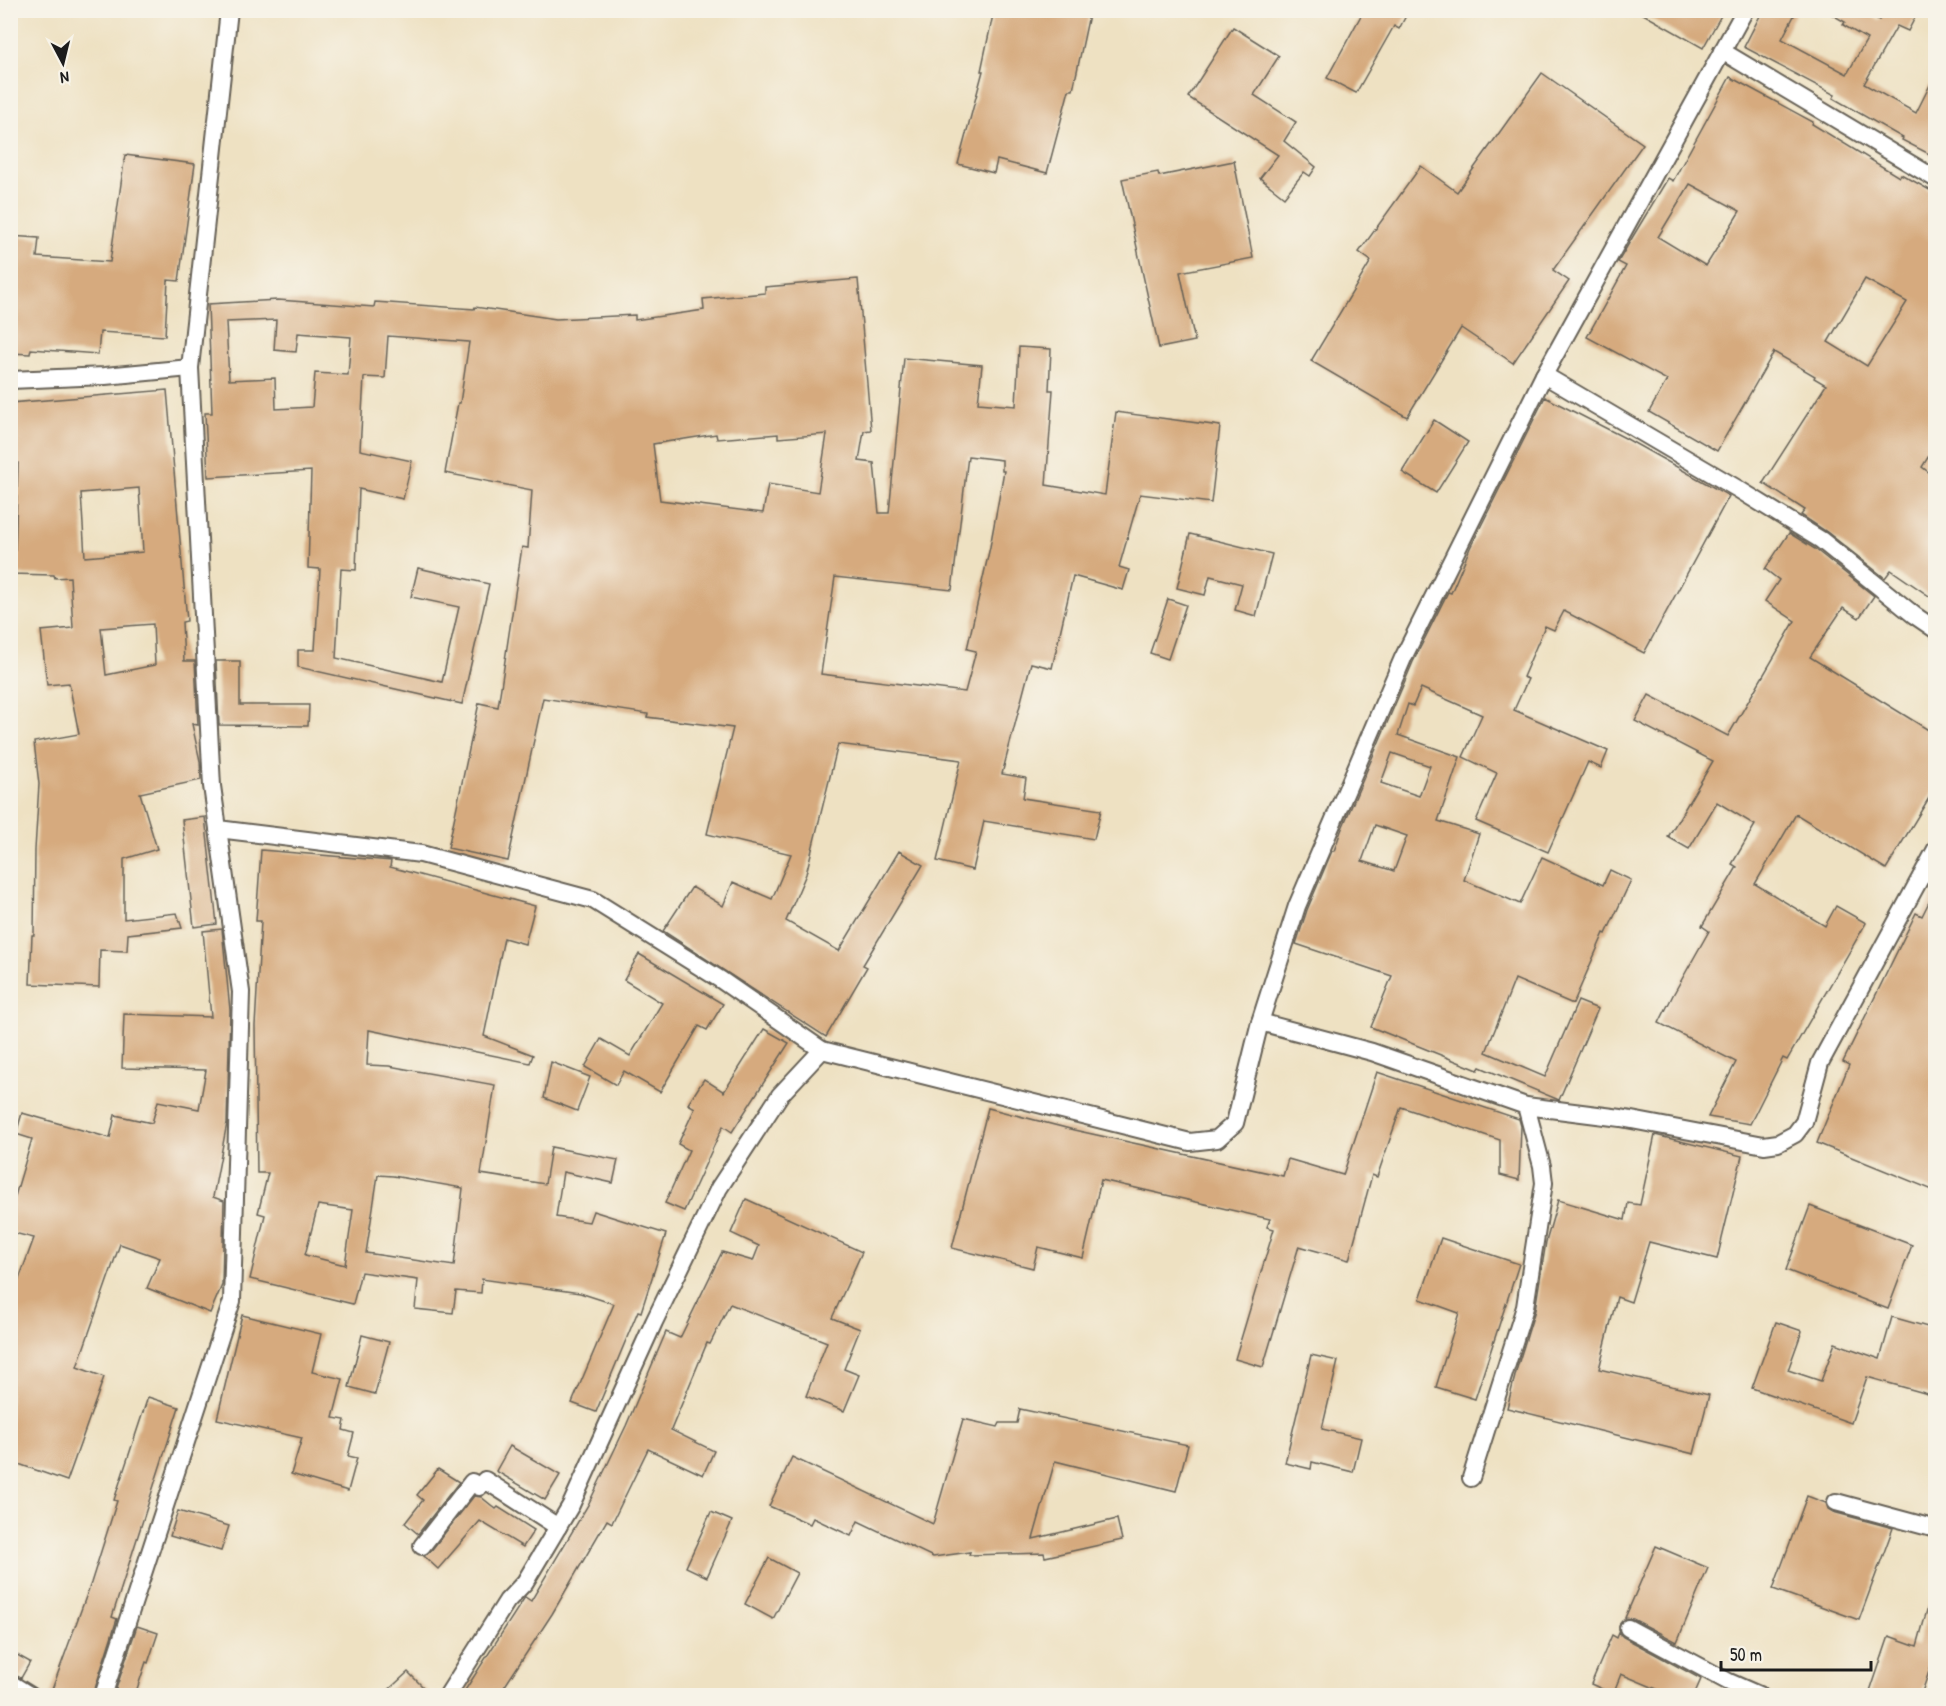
<svg xmlns="http://www.w3.org/2000/svg" width="1946" height="1706" font-family="'Patrick Hand',sans-serif">
<style>
.building{fill:#d6aa7e;fill-rule:evenodd}
.lines{fill:none;stroke-linecap:round;stroke-linejoin:round}
.street-casing{stroke:#666156;stroke-width:20}
.street{stroke:#fff;stroke-width:16}
</style>
<rect width="100%" height="100%" fill="#f7f3e8"/>
<filter id="ink" filterUnits="userSpaceOnUse"><feTurbulence type="fractalNoise" baseFrequency=".0167" numOctaves="2"/><feDisplacementMap in="SourceGraphic" scale="12" xChannelSelector="R" yChannelSelector="G"/><feConvolveMatrix kernelMatrix="1 2 1 2 8 2 1 2 1" color-interpolation-filters="sRGB"/></filter>
<filter id="wash" filterUnits="userSpaceOnUse"><feTurbulence type="fractalNoise" baseFrequency=".008" numOctaves="4" result="noise"/><feDisplacementMap in="SourceGraphic" scale="24" xChannelSelector="R" yChannelSelector="G"/><feGaussianBlur stdDeviation="1.35" result="paint"/><feColorMatrix in="noise" values="0 0 0 0 0 0 0 0 0 0 0 0 0 0 0 0 0 1.4 0 .05"/><feComposite in="paint" operator="in"/></filter>
<g filter="url(#wash)">
<rect width="100%" height="100%" fill="#eee1c2"/>
<g id="blocks">
<g class="building">
<polygon points="994,10 1090,10 1073,90 1069,90 1047,173 997,160 994,173 958,164 983,71 981,71"/>
<polygon points="1364,10 1409,10 1399,29 1394,26 1356,93 1327,78"/>
<polygon points="1636,10 1724,10 1703,48"/>
<polygon points="1763,10 1797,10 1782,39 1847,74 1867,39 1843,25 1845,22 1824,10 1862,10 1879,20 1881,17 1868,10 1919,10 1908,31 1897,26 1864,84 1916,113 1935,75 1935,157 1902,140 1903,138 1833,98 1835,95 1744,47"/>
<polygon points="1233,27 1279,56 1254,95 1296,122 1284,141 1316,167 1310,176 1304,172 1284,197 1260,178 1278,155 1188,97"/>
<polygon points="1542,73 1643,144 1553,270 1569,281 1513,363 1461,328 1407,417 1311,361 1371,261 1359,252 1421,166 1457,192"/>
<path d="M1730 77 1813 122 1812 124 1899 177 1901 174 1935 193V446L1922 467 1935 477V600L1891 570 1885 578 1827 532 1801 515 1805 510 1763 483 1826 385 1814 378 1815 376 1774 352 1717 451 1649 412 1667 380 1587 337 1626 266 1618 262 1632 238 1668 178 1673 181ZM1690 184 1740 211 1706 266 1658 237ZM1865 279 1907 302 1867 366 1828 342Z"/>
<polygon points="125,155 195,164 179,281 168,280 165,336 100,332 98,354 31,349 30,354 10,353 10,236 39,238 37,257 110,262"/>
<polygon points="1234,161 1253,258 1180,272 1195,341 1159,348 1122,179 1158,172 1159,176"/>
<path d="M858 279 871 430 864 431 859 461 874 463 879 513H889L904 358 982 365 978 403 1016 406 1019 347 1051 349 1049 390H1053L1046 485 1105 495 1116 412 1220 426 1211 503 1140 494 1119 567 1129 570 1123 590 1073 576 1052 668 1031 663 1002 774 1026 778 1023 798 1101 810 1094 839 984 821 973 870 937 861 961 760 838 744 806 874 786 921 839 951 899 851 923 865 863 965 867 967 826 1037 663 931 692 887 723 906 733 882 772 899 791 854 707 834 733 728 647 717 648 714 543 698 508 861 448 848 479 703 498 707 522 547 528 548 532 490 445 473 458 403H460L469 342 388 336 385 378 364 377 360 450 412 461 403 499 359 489 356 570 341 569 336 658 442 682 459 607 411 597 418 568 489 584 462 704 298 667V650H315L320 569 308 568 311 471 208 477 205 413H212L208 304 278 300 374 307 375 302 474 309 475 307 556 319 635 315V320L704 310 703 299 765 293V287ZM276 320 274 350 296 352 298 333 351 337 348 375 315 373 312 407 276 409 275 378 229 380 226 322ZM716 434 717 439 778 434V438L827 434 818 492 768 484 763 513 660 500 653 444ZM968 456 1002 460V471H1004L990 547 967 649 976 651 965 692 821 674 835 577 952 590Z"/>
<path d="M167 390 187 621 182 622 184 661H195L198 725 192 724 200 761 201 780 140 793 157 849 124 859V919L177 913 182 928 128 934 127 951 100 950 99 987 30 984 32 935H34L35 850 39 784 34 742 79 734 69 683 47 685 41 631 73 628 70 577 55 578 54 575 10 574V553L15 554 18 463H14L12 428H10V403ZM139 488 143 552 85 557 81 493ZM153 624 155 665 106 675 101 628Z"/>
<path d="M1545 397 1625 438 1729 496 1644 653 1564 611 1554 630 1545 626 1523 677 1528 679 1514 710 1608 751 1601 768 1588 762 1548 852 1476 821 1497 773 1463 757 1482 715 1421 688 1413 706 1408 704 1398 735 1460 757 1438 821 1479 834 1464 880 1520 904 1542 857 1603 885 1610 870 1631 880 1606 934 1604 933 1573 1004 1515 979 1486 1052 1545 1077 1578 1001 1598 1009 1559 1100 1480 1067 1478 1070 1371 1027 1392 976 1296 944 1307 910 1332 851H1334L1341 831 1413 662 1448 592 1451 593 1470 548ZM1392 753 1430 766 1419 796 1381 783ZM1375 825 1407 836 1394 871 1362 861Z"/>
<polygon points="1434,420 1468,442 1436,493 1402,472"/>
<polygon points="1789,533 1815,549 1874,596 1859,618 1843,608 1810,657 1935,734 1935,788 1886,869 1796,814 1755,884 1825,926 1836,906 1866,923 1787,1060 1783,1058 1750,1124 1708,1117 1736,1062 1659,1023 1673,995 1709,931 1702,926 1737,867 1732,864 1755,825 1717,802 1689,849 1668,837 1713,761 1635,721 1649,695 1728,736 1795,621 1765,601 1779,580 1765,569"/>
<polygon points="1190,534 1272,554 1256,616 1235,610 1242,584 1210,576 1205,595 1177,588"/>
<polygon points="1168,599 1186,605 1168,659 1150,653"/>
<polygon points="216,661 240,661 240,705 309,705 308,726 219,725"/>
<polygon points="205,817 217,924 194,927 182,820"/>
<path d="M261 850 391 861 390 867 535 906 525 944 504 938 484 1036 533 1055 530 1063 369 1030 367 1065 389 1066 495 1085 481 1174 545 1184 551 1147 618 1160 613 1183 563 1172 556 1217 589 1222 593 1211 666 1234 641 1312 638 1311 596 1412 572 1403 614 1304 580 1293 482 1279 481 1293 456 1291 453 1313 415 1309 418 1280 361 1272 353 1304 250 1279 265 1215 258 1213 268 1173H257L255 1026 261 921H256ZM378 1175 393 1176 463 1188 454 1266 366 1253ZM318 1205 353 1210 345 1265 305 1255Z"/>
<polygon points="1935,890 1935,1191 1817,1143 1849,1065 1843,1062 1916,913 1922,916"/>
<polygon points="222,929 230,1010 227,1123 213,1197 224,1201 222,1285 210,1313 147,1288 160,1258 120,1244 77,1367 104,1377 67,1481 10,1461 10,1304 34,1238 10,1232 10,1213 32,1139 16,1134 22,1113 110,1138 115,1115 152,1123 158,1101 199,1109 206,1070 122,1068 124,1014 211,1017 203,931"/>
<polygon points="639,954 723,1004 707,1030 699,1026 660,1092 624,1071 616,1085 585,1067 601,1039 630,1056 662,1003 624,980"/>
<polygon points="764,1029 789,1043 732,1132 723,1126 684,1211 665,1203 689,1150 678,1144 695,1108 688,1104 704,1079 724,1092"/>
<polygon points="551,1062 590,1077 577,1111 544,1098"/>
<polygon points="1377,1072 1519,1119 1521,1126 1519,1180 1500,1175 1500,1140 1401,1107 1377,1177 1372,1175 1349,1260 1299,1246 1263,1367 1235,1359 1274,1229 1267,1227 1270,1219 1101,1180 1083,1258 1038,1247 1033,1268 952,1248 988,1108 1074,1130 1283,1176 1288,1159 1343,1175"/>
<polygon points="1655,1135 1742,1156 1717,1259 1649,1242 1631,1302 1617,1297 1599,1369 1709,1395 1694,1454 1507,1408 1517,1368 1535,1310 1546,1242 1558,1200 1625,1220 1628,1203 1640,1205"/>
<polygon points="746,1199 862,1252 832,1318 860,1329 844,1369 859,1375 844,1411 806,1396 827,1342 730,1304 710,1344 707,1343 671,1430 714,1451 703,1475 648,1449 612,1523 607,1520 552,1614 499,1695 462,1695 525,1597 531,1601 588,1505 626,1426 666,1332 680,1338 722,1252 753,1261 759,1246 731,1233"/>
<polygon points="1810,1206 1912,1245 1888,1309 1786,1270"/>
<polygon points="1441,1238 1519,1264 1475,1399 1436,1387 1459,1313 1420,1299"/>
<polygon points="242,1315 321,1334 312,1372 343,1379 333,1418 345,1420 343,1430 354,1433 348,1456 357,1458 348,1491 291,1474 302,1438 217,1419"/>
<polygon points="1892,1317 1935,1329 1935,1396 1867,1377 1851,1423 1752,1388 1776,1322 1802,1331 1788,1370 1821,1381 1835,1343 1880,1359"/>
<polygon points="362,1335 389,1342 375,1394 349,1387"/>
<polygon points="1311,1355 1338,1361 1322,1429 1361,1438 1353,1472 1312,1462 1311,1469 1285,1463"/>
<polygon points="148,1397 179,1407 112,1617 117,1619 93,1695 50,1695 91,1583 117,1501 114,1500"/>
<polygon points="1020,1409 1188,1445 1176,1491 1055,1461 1033,1539 1117,1519 1122,1540 1045,1557 1044,1553 969,1555 970,1552 933,1557 858,1521 851,1536 813,1518 810,1524 769,1506 792,1457 933,1524 963,1419 998,1427 1000,1423 1017,1423"/>
<polygon points="510,1446 560,1475 545,1500 496,1471"/>
<polygon points="438,1469 459,1482 418,1534 405,1523 423,1500 417,1495"/>
<polygon points="474,1496 481,1497 496,1509 498,1507 534,1530 523,1547 480,1521 438,1569 424,1556 430,1552"/>
<polygon points="1807,1496 1826,1503 1828,1509 1833,1512 1893,1528 1859,1620 1773,1589"/>
<polygon points="178,1511 229,1526 221,1551 170,1536"/>
<polygon points="711,1512 732,1521 707,1577 686,1567"/>
<polygon points="1656,1546 1708,1568 1677,1642 1633,1619 1625,1618"/>
<polygon points="769,1558 797,1573 773,1619 745,1604"/>
<polygon points="1931,1596 1935,1597 1935,1654 1921,1695 1869,1695 1889,1636 1917,1646"/>
<polygon points="137,1626 158,1633 148,1663 146,1662 135,1695 114,1695"/>
<polygon points="1619,1633 1623,1637 1701,1679 1694,1695 1671,1695 1621,1674 1613,1694 1591,1684 1612,1635 1617,1638"/>
<polygon points="10,1651 30,1662 21,1678 10,1673"/>
<polygon points="408,1672 431,1695 383,1695"/>
</g>
</g>
</g>
<g filter="url(#ink)">
<use href="#blocks" fill-opacity="0" stroke="#666156" stroke-width="1.5"/>
<g class="lines">
<defs>
<g id="street">
<polyline points="1722,51 1936,179"/>
<polyline points="1544,375 1738,489 1821,540 1914,615 1936,630"/>
<polyline points="10,380 105,376 190,368"/>
<polyline points="218,829 421,854 593,900 721,980 822,1050 1190,1142 1217,1139 1235,1123 1260,1022 1297,906 1403,658 1544,375 1745,10"/>
<polyline points="1260,1022 1372,1052 1526,1106 1621,1118 1764,1145 1778,1143 1795,1134 1804,1122 1820,1063 1936,849"/>
<polyline points="1471,1478 1525,1307 1544,1183 1542,1166 1526,1106"/>
<polyline points="1836,1502 1936,1529"/>
<polyline points="422,1546 472,1482 479,1487 485,1480 558,1527"/>
<polyline points="1628,1628 1729,1682 1761,1696"/>
<polyline points="10,1683 31,1696"/>
<polyline points="103,1696 232,1301 241,992 212,786 190,368 229,10"/>
<polyline points="447,1696 507,1601 525,1582 571,1505 654,1322 719,1188 780,1095 822,1050"/>
</g>
</defs>
<use href="#street" class="street-casing"/>
<use href="#street" class="street"/>
</g>
</g>
<rect width="1946" height="1706" fill="none" stroke="#f7f3e8" stroke-width="36"/>
<g transform="translate(63 63) rotate(173)" stroke="#f7f3e8" stroke-width="4.5" paint-order="stroke">
<path d="M0-4.5L10 22L0 15L-10 22Z" fill="#1c1c1c"/>
<text y="-9" font-size="16" font-weight="bold" text-anchor="middle" fill="#1c1c1c">N</text>
</g>
<path d="M1721 1661v9h150v-9" fill="none" stroke="#1c1c1c" stroke-width="3"/>
<text x="1730" y="1661" font-size="18" fill="#1c1c1c" stroke="#f7f3e8" stroke-width="4.5" paint-order="stroke">50 m</text>
</svg>
